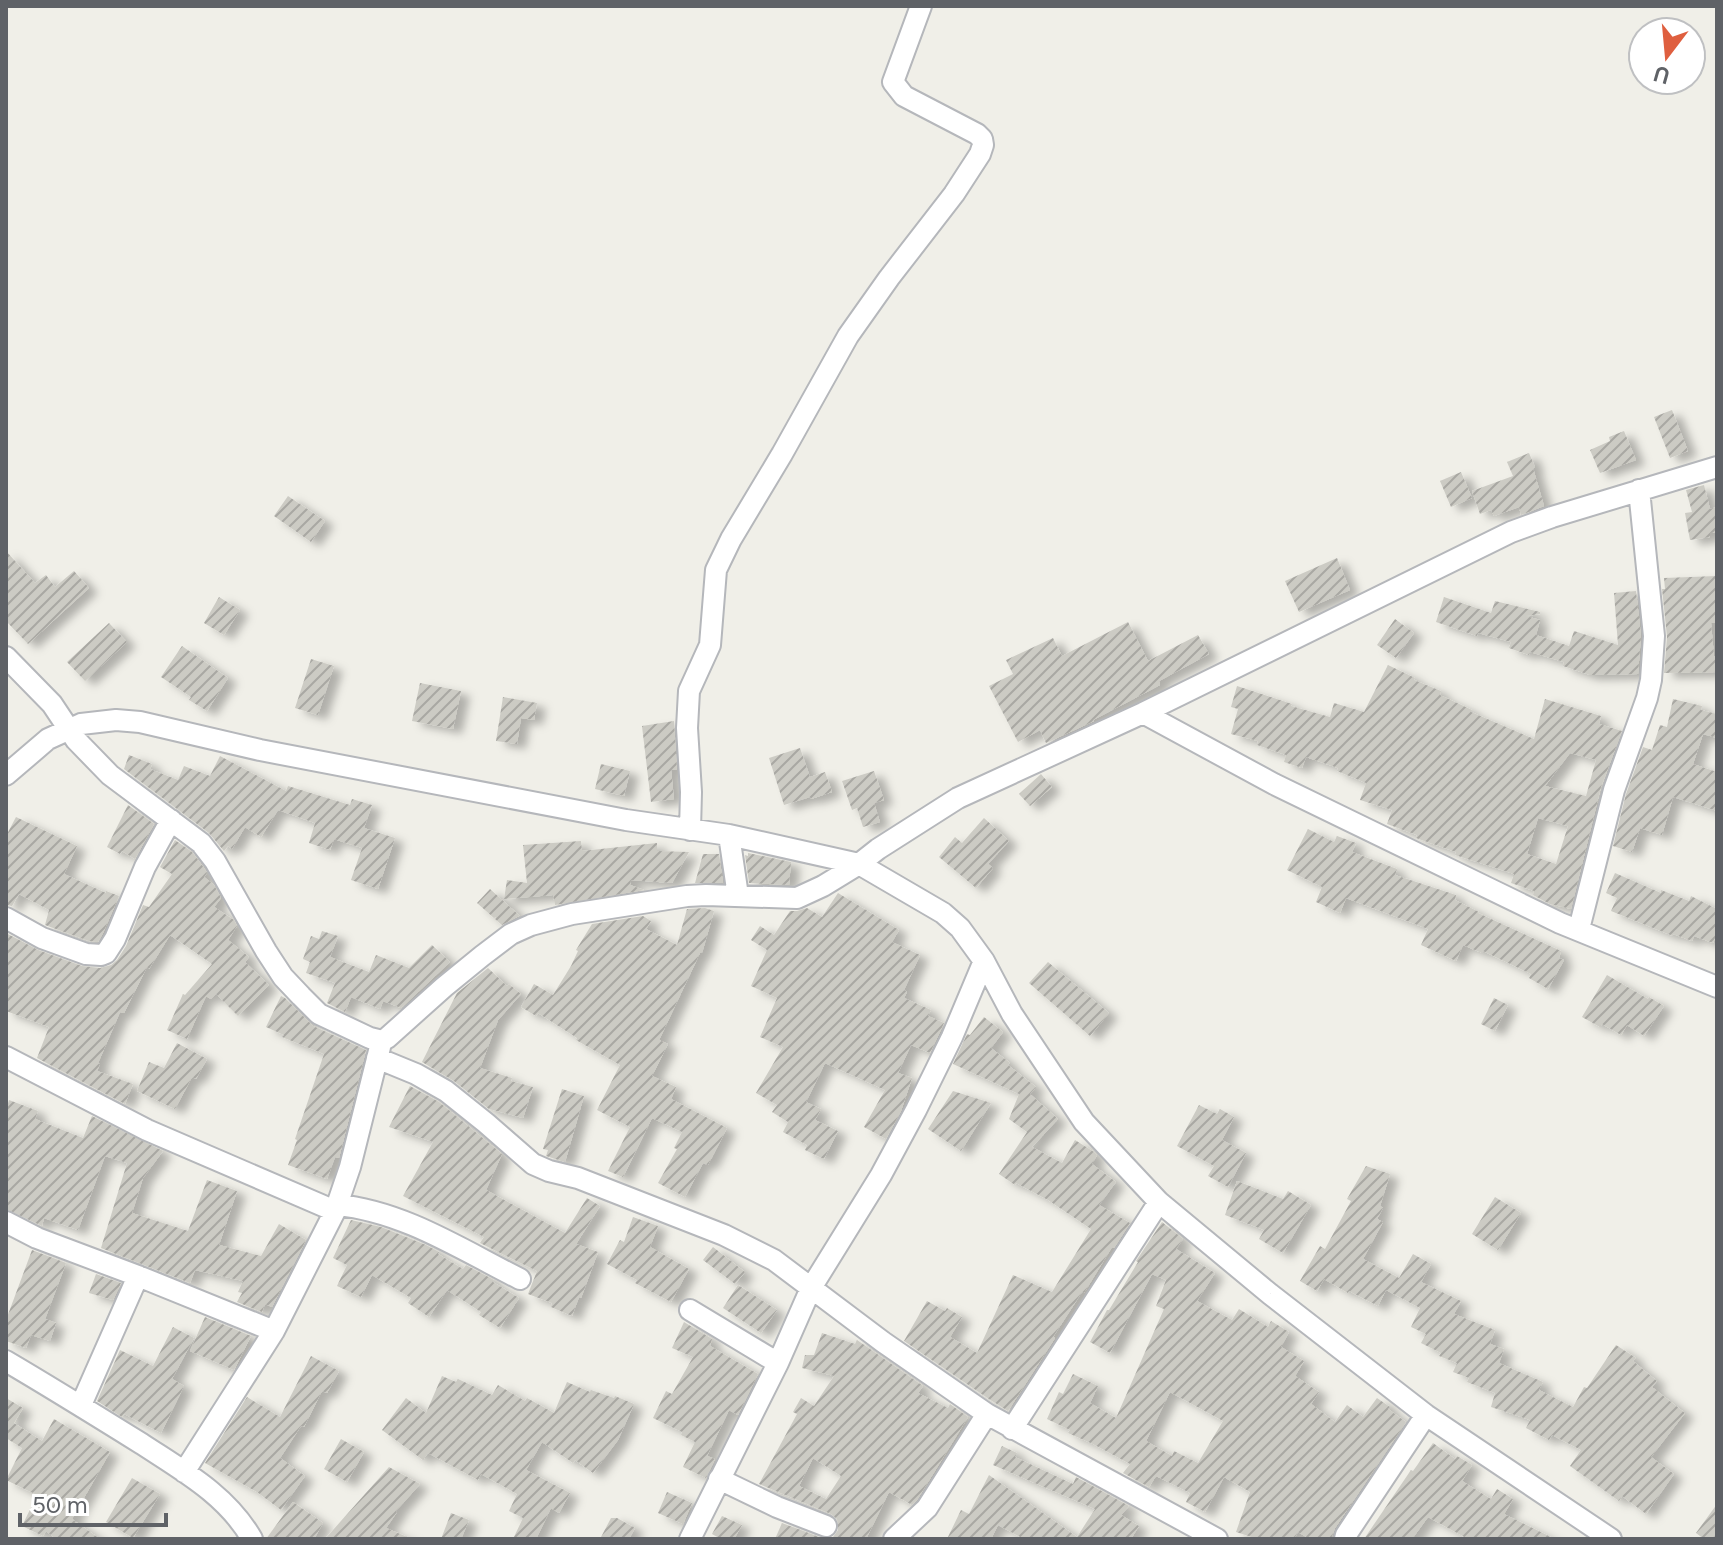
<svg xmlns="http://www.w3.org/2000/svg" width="1723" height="1545" font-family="Figtree,sans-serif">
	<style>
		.building { fill: url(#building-hatch); fill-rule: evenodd; filter: url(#shadow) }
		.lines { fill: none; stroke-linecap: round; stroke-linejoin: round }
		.street-casing { stroke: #b5b7bb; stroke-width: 24 }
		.street { stroke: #fff; stroke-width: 20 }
	</style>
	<defs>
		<pattern id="building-hatch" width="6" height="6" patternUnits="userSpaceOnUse" patternTransform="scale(2)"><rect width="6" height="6" fill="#cccbc4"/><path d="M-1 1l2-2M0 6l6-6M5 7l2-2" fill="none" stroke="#a9a8a3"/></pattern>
		<filter id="shadow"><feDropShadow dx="9" dy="5" stdDeviation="4" flood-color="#0004"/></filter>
	</defs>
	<rect width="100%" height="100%" fill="#f0efe8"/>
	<path class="building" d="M1672 410 1688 451 1670 458 1654 417Z
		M1624 431 1636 460 1600 473 1590 450 1610 441 1609 437Z
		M1529 453 1535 467 1533 468 1544 506 1521 515 1519 507 1494 516 1491 510 1480 514 1472 491 1513 476 1507 462Z
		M1461 472 1472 498 1451 507 1440 481Z
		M1704 485 1710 509 1717 507V532L1710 533V537L1690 540 1685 513 1692 512 1686 490Z
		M288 496 325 521 311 542 274 516Z
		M6 551 35 583 46 575 55 587 74 571 89 588 28 644 6 621Z
		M1337 558 1350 590 1299 612 1285 581Z
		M1716 576 1717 623H1711L1714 656H1717V672L1664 673 1667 637 1662 589H1665L1664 578Z
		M1636 591 1641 636 1638 674 1590 675 1563 666 1564 662 1530 652 1529 655 1509 648 1511 642 1478 633 1477 636 1436 622 1444 597 1491 613 1495 601 1540 612V614L1526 616 1540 620 1536 635 1569 646 1574 631 1618 645 1614 593Z
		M219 597 240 610 224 635 204 623Z
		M1395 619 1414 633 1396 658 1377 645Z
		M1128 622 1148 661 1198 635 1209 654 1159 681 1160 685 1093 720 1094 721 1046 743 1040 730 1018 742 989 686 1013 674 1006 660 1053 638 1062 656Z
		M109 623 127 642 85 681 67 662Z
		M182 646 228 678 207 711 189 700 191 697 161 677Z
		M311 659 334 666 318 715 295 708Z
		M1388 665 1415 678 1414 680 1441 691 1440 695 1472 710 1471 712 1534 739 1545 699 1601 716 1599 724 1622 731 1601 787 1571 909 1550 904 1533 895 1534 891 1511 883 1514 874 1455 855 1456 852 1416 838 1417 835 1387 824 1392 810 1360 800 1366 783 1337 771 1338 768 1306 757 1302 768 1284 762 1286 755 1257 745 1258 741 1231 734 1238 709 1231 707 1237 686 1292 704 1291 706 1330 717 1334 703 1364 712ZM1570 753 1596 760 1586 796 1545 786ZM1538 818 1568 826 1556 864 1527 854Z
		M420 683 461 691 453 729 412 721Z
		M503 697 537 703 534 720 521 718 517 744 496 741Z
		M1673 699 1702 706 1701 710 1717 714V738L1703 734 1693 764 1717 772V811L1673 797 1662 835 1640 828 1632 852 1613 846 1626 794 1643 747 1652 750 1660 725 1667 727Z
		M674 721 677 770H671L674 799 651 802 642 726Z
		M800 748 810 777 825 772 832 792 811 799 810 797 784 805 769 758Z
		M129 755 152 764 150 769 178 780 184 766 210 776 220 756 286 791 288 786 350 805 352 799 372 805 364 828 395 838 378 889 351 880 362 848 334 839 330 850 309 843 315 823 278 810 261 837 245 827 232 849 228 846 224 851 209 833 124 769Z
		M601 764 630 771 624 796 595 789Z
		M874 771 884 800 874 803 880 822 863 827 857 808 852 810 842 781Z
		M1041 774 1052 787 1030 806 1019 794Z
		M128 805 154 824 135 859 122 851 120 854 107 847Z
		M16 817 77 846 64 874 106 893V891L119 896 103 933 98 942 89 941 45 925 49 910 19 894 12 906 6 905V836Z
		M984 818 1009 841 988 864 993 868 976 888 939 857 955 837 962 843Z
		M1308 829 1334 842 1337 836 1356 843 1352 852 1397 869 1395 875 1456 895 1455 900 1479 912 1478 913 1561 951 1559 958 1564 960 1548 989 1529 978 1531 974 1483 951 1482 953 1463 945 1456 961 1421 945 1428 929 1346 898 1340 913 1316 902 1322 887 1287 870Z
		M175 840 192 852 204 868 207 873 204 877 214 885 221 898 214 907 234 920 237 926 228 940 249 957 245 962 269 985 238 1016 216 994 211 999 206 996 187 1039 167 1030 183 994 185 995 212 964 170 935 149 969 147 967 124 1013 120 1012 98 1063 100 1064 97 1071 133 1084 125 1104 37 1058 49 1027 6 1011V933L38 950 82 966 100 968 111 965 117 960 126 946 143 905 149 907 172 874 160 867Z
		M581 841 582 851 657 843V851L689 852 672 883 631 880 630 885 644 890 555 905 553 895 504 899 507 880 527 883 523 845Z
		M748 853 791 862 789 885 749 883 745 855 748 856Z
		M703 854H719L723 883H695Z
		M1615 873 1661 893V890L1689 901 1691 896 1717 909V933L1713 943 1694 936 1692 941 1673 934V936L1611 911 1617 898 1606 893Z
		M490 889 520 916H519L502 925 495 919 496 917 494 918 477 903Z
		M838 893 899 930 892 942 920 955 904 990 907 992 904 998 931 1010 928 1016 944 1023 930 1053 911 1045 898 1073 912 1078 901 1111 886 1139 864 1127 885 1090 825 1063 806 1102 821 1109 815 1120 838 1131 824 1159 805 1150 807 1145 783 1132 788 1122 772 1112 777 1105 756 1093 783 1047 760 1037 777 998 751 986 767 950 751 940 760 926 774 935 790 911H797L807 908 822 917Z
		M705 908 714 911 702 953H700L659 1040 668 1044 652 1076 676 1087 671 1099 727 1128 708 1165 703 1163 685 1197 658 1183 677 1149 674 1148 682 1132 652 1118 623 1177 608 1171 630 1127 597 1110 620 1065 576 1040 577 1038 538 1013 536 1016 521 1007 534 984 553 995 571 966 578 951 576 950 592 924 643 916 651 921 646 929 677 945 687 909Z
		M322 931 338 936 330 957 369 972 376 955 409 968 432 945 450 962 401 1008 383 1001 380 1009 351 997 345 1012 327 1003 335 983 306 973 310 962 303 959 311 936 319 939Z
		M1048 962 1109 1013 1090 1036 1029 983Z
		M488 968 507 986 509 984 521 994 498 1020 480 1068 512 1078 511 1081 533 1087 523 1118 489 1109 454 1081 422 1062 457 993Z
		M1607 975 1648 999 1649 997 1664 1006 1644 1036 1627 1025 1621 1035 1602 1024 1600 1027 1582 1017Z
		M281 996 285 998 313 1026 366 1050 339 1158 335 1157 327 1179 288 1165 297 1140 295 1139 324 1054 282 1037 284 1035 266 1027Z
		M1494 998 1508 1005 1495 1031 1481 1024Z
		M984 1017 1003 1032 991 1048 1010 1063 1008 1065 1036 1087 1030 1094 1058 1119 1032 1147 1062 1163 1075 1140 1094 1152 1097 1155 1092 1164 1116 1182 1099 1205 1130 1223 1114 1248 1112 1247 1084 1293 1082 1292 1053 1337 1055 1338 1008 1411 989 1399 904 1341 927 1301 945 1311 947 1308 962 1317 950 1337 977 1353 1013 1275 1052 1292 1091 1229 1048 1200 1016 1183 1015 1185 999 1174 1027 1132 1009 1119 1019 1094 953 1064 967 1034 970 1035Z
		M177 1043 207 1059 196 1079 192 1077 175 1109 137 1091 149 1062 164 1068Z
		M410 1086 439 1102 502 1154 486 1190 565 1233 587 1198 600 1206 576 1244 598 1252 581 1298 579 1297 572 1316 551 1307 552 1303 528 1294 537 1271 480 1243 484 1237 403 1196 433 1142 389 1127Z
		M562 1089 584 1096 565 1162 546 1156 548 1150 543 1149Z
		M953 1091 991 1103 961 1151 928 1129Z
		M9 1100 38 1111 35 1119 83 1138 92 1116 163 1151 143 1178 132 1213 188 1231 207 1180 237 1191 219 1245 261 1256 279 1224 306 1240 272 1307 265 1304 262 1312 237 1302 242 1293 238 1292 243 1281 195 1270 190 1283 101 1248 127 1163 105 1156 78 1230 44 1218 42 1226 6 1209V1110Z
		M1199 1105 1217 1114 1220 1109 1234 1117 1222 1140 1246 1153 1228 1187 1208 1176 1214 1166 1177 1146Z
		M1366 1166 1390 1174 1380 1206 1383 1208 1377 1219 1383 1222 1363 1259 1399 1278 1413 1254 1431 1264 1421 1282 1461 1301 1454 1314 1495 1330 1490 1344 1504 1349 1499 1363 1543 1382 1539 1390 1573 1407 1584 1387 1587 1388 1616 1345 1636 1358 1633 1361 1657 1381 1652 1387 1685 1413 1651 1457 1674 1474 1646 1514 1622 1496 1619 1501 1570 1466 1581 1450 1552 1435 1549 1440 1526 1428 1530 1420 1491 1407 1495 1393 1467 1382 1469 1378 1453 1372 1457 1363 1439 1356 1441 1353 1421 1343 1426 1334 1411 1327 1420 1308 1386 1290 1378 1306 1349 1291 1348 1293 1324 1279 1317 1291 1300 1281 1320 1246 1325 1249 1351 1201 1347 1199Z
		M1237 1181 1283 1199 1288 1191 1311 1205 1283 1253 1259 1239 1264 1230 1225 1215Z
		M1495 1197 1521 1213 1498 1250 1472 1234Z
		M633 1217 658 1226 650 1247 689 1269 671 1302 635 1283 637 1280 607 1264 620 1240 624 1242Z
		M351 1220 381 1227 426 1245 439 1252 438 1254 463 1269 466 1265 494 1280 493 1282 519 1298 500 1328 479 1315 481 1312 447 1290 429 1317 408 1303 411 1298 372 1275 361 1297 337 1286 347 1265 333 1258Z
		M1162 1222 1183 1239 1176 1249 1215 1273 1197 1301 1232 1320 1239 1309 1268 1327 1271 1321 1289 1332 1281 1347 1304 1361 1295 1376 1319 1392 1311 1404 1335 1422 1347 1405 1363 1417 1377 1398 1390 1407 1388 1409 1406 1422 1335 1528 1331 1539H1310L1298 1532 1294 1539H1258L1236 1532 1250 1492 1224 1477 1205 1512 1186 1502 1190 1493 1156 1476 1149 1487 1123 1473 1130 1464 1093 1444 1068 1433 1070 1430 1047 1419 1059 1392 1063 1394 1073 1374 1098 1386 1090 1403 1116 1418 1164 1309 1156 1306 1166 1280 1152 1274 1110 1353 1090 1342 1107 1310H1109L1138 1262 1136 1261ZM1170 1392 1223 1421 1198 1463 1174 1451 1172 1456 1146 1441Z
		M713 1247 745 1272 735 1284 703 1260Z
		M32 1250 66 1263 45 1319 56 1323 50 1341 31 1335 26 1348 6 1341V1320Z
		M96 1274 121 1283 113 1300 89 1293Z
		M738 1285 777 1310 761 1333 723 1308Z
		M205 1317 251 1336 234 1370 190 1351Z
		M684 1322 712 1339 710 1346 758 1374 738 1415 729 1410 707 1456 715 1459 706 1478 683 1467 695 1442 681 1435 682 1432 653 1418 666 1391 672 1394 693 1357 672 1348Z
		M173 1327 194 1338 172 1379 184 1386 161 1433 124 1414 122 1417 97 1401 120 1350 153 1366Z
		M822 1333 855 1344 857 1340 923 1386 918 1393 948 1408 950 1404 968 1417 917 1500 912 1505 889 1492 866 1539H775L782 1523 822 1538 833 1537 838 1530 837 1519 831 1514 759 1484 797 1414 793 1412 801 1398 814 1406 834 1376 802 1368 805 1355H814ZM813 1458 841 1476 826 1499 799 1486Z
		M311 1356 339 1371 327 1393 322 1391 304 1427 301 1426 280 1458 305 1476 281 1510 257 1492 205 1463 247 1397 280 1417Z
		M442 1376 456 1382 458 1379 492 1395 498 1385 525 1401 527 1398 554 1413 567 1382 590 1392 591 1390 614 1398 615 1396 634 1404 618 1440 593 1473 575 1460 573 1463 542 1442 526 1470 570 1493 559 1513 551 1508 536 1539H513L523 1518 509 1511 517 1494 481 1474 478 1480 428 1453 423 1460 382 1430 406 1398 426 1413Z
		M6 1398 23 1408 14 1423 42 1441 54 1419 110 1452 72 1519 100 1539H56L46 1531 43 1536 22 1526 37 1495 6 1480 22 1448 6 1438Z
		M341 1439 364 1452 347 1482 324 1469Z
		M1433 1443 1455 1459 1457 1456 1472 1465 1462 1481 1491 1499 1497 1489 1513 1499 1504 1514 1555 1539H1468L1428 1517 1412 1539H1364L1411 1470 1413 1471Z
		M1002 1446 1017 1453 1015 1457 1073 1484 1076 1477 1129 1506 1121 1515 1139 1526 1131 1539H1024L998 1525 991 1539H947L961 1510 969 1514 989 1475 1077 1537 1095 1509 993 1465Z
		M389 1467 420 1484 396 1511 397 1512 386 1528 412 1539H325Z
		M132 1478 160 1494 133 1538 106 1522Z
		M667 1492 692 1503 683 1524 658 1513Z
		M293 1502 323 1523 314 1539H266Z
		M1717 1504V1533L1713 1539H1704L1696 1533Z
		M451 1513 469 1520 461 1539H441Z
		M722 1516 742 1525 734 1539H721L712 1534Z
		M611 1518H617L635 1528 629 1539H600Z"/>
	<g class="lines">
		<defs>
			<path id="street" d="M6 657 52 704 76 740 110 775 201 843 215 861 266 951 283 977 301 996 319 1014 370 1038 382 1041 387 1038 444 987 482 956 511 934 531 925 572 914 687 896 706 895 797 898 823 886 859 864 878 849 958 798 1143 713 1511 532 1552 517 1717 467
				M1143 713 1274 784 1560 923 1717 987
				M6 775 48 739 81 724 116 720 140 722 260 750 626 820 729 835 859 864 943 913 960 928 984 961 1012 1014 1084 1122 1159 1202 1270 1294 1426 1415 1611 1539
				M690 830 691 792 687 728 689 691 710 645 716 570 731 539 782 454 848 336 889 278 954 194 980 154 983 145 982 139 977 134 904 96 893 82 921 6
				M729 835 738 896
				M6 918 42 938 86 954 101 955 106 953 115 939 145 867 171 820
				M1579 929 1614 790 1647 698 1651 680 1654 636 1639 490
				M6 1057 147 1130 335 1211
				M377 1058 416 1074 446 1091 486 1123 533 1164 549 1171 578 1178 724 1235 774 1260 883 1342 987 1414 1217 1539
				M337 1205C403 1211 462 1250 520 1279
				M6 1222 37 1238 138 1276 274 1331
				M690 1310 778 1363
				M6 1361C52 1388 97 1416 142 1444 183 1471 227 1495 252 1539
				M81 1405 138 1276
				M1012 1429 1159 1202
				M184 1472 274 1331 335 1211 350 1167 380 1047
				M719 1479 777 1507 826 1526
				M690 1539 778 1363 811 1288 881 1175 916 1110 952 1037 984 961
				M894 1539 927 1508 987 1414
				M1345 1539 1346 1535 1426 1415"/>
		</defs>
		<use href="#street" class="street-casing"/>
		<use href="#street" class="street"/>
	</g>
	<rect width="1723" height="1545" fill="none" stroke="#5f6267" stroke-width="16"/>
	<g transform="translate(1667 56) rotate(196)"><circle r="38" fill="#ffffff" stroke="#bfc0c2" stroke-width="2"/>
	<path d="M0-6L14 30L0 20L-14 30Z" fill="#df5f3f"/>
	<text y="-12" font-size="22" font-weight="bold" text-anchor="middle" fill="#5f6267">U</text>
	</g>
	<path d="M20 1513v12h146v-12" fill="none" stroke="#5f6267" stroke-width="4"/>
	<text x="32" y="1513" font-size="24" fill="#5f6267" stroke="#ffffff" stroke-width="6" paint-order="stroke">50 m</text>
</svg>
